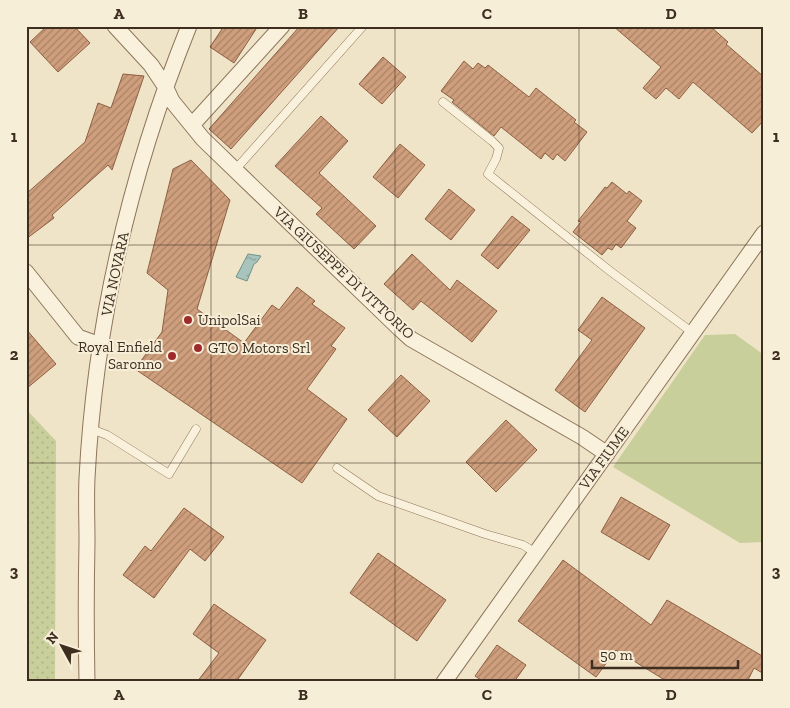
<svg xmlns="http://www.w3.org/2000/svg" width="790" height="708" font-family="'Zilla Slab',serif">
	<style>
		.grass { fill: url(#grass-dots) }
		.park { fill: #c9cf9b }
		.water { fill: url(#water-ripples); stroke: #6f938a }
		.building { fill: url(#building-hatch); stroke: #8d5f41 }
		.lines { fill: none; stroke-linecap: round; stroke-linejoin: round }
		.lane-casing { stroke: #8d765c; stroke-width: 9 }
		.street-casing { stroke: #8d765c; stroke-width: 17 }
		.lane { stroke: #faf1dc; stroke-width: 8 }
		.street { stroke: #faf1dc; stroke-width: 15 }
		.grid { fill: none; stroke: #3d2e20; stroke-width: 1; stroke-opacity: 0.55 }
		.poi-dot { fill: #9e2a2b; stroke: #f7eed8; stroke-width: 2 }
		.labels { text-anchor: middle; stroke-width: 4; stroke-linejoin: round; paint-order: stroke }
		.street-label { font-size: 15px; fill: #3d2e20; stroke: #f7eed8 }
		.poi-label { font-size: 15px; fill: #3d2e20; stroke: #f7eed8; text-anchor: start }
		.neatline { fill: none; stroke: #3d2e20; stroke-width: 2 }
		.grid-label { font-size: 16px; text-anchor: middle; font-weight: bold; fill: #3d2e20 }
	</style>
	<defs>
		<pattern id="grass-dots" width="8" height="8" patternUnits="userSpaceOnUse" patternTransform="scale(1.25)"><rect width="8" height="8" fill="#c9cf9b"/><path d="M2 2h.1M6 6h.1" fill="none" stroke="#aeb285" stroke-width="1.8" stroke-linecap="round"/></pattern>
		<pattern id="water-ripples" width="26" height="14" patternUnits="userSpaceOnUse" patternTransform="scale(1.25)"><rect width="26" height="14" fill="#a9c4bc"/><path d="M2 4q2-2 4 0t4 0M15 11q2-2 4 0t4 0" fill="none" stroke="#8ba098"/></pattern>
		<pattern id="building-hatch" width="6" height="6" patternUnits="userSpaceOnUse" patternTransform="scale(1.25)"><rect width="6" height="6" fill="#cf9f7d"/><path d="M-1 1l2-2M0 6l6-6M5 7l2-2" fill="none" stroke="#a98266"/></pattern>
	</defs>
	<rect width="100%" height="100%" fill="#f0e4c8"/>
	<path class="grass" d="M26 409 56 441 55 682H26Z"/>
	<path class="park" d="M735 334 764 355V542L740 543 613 467 705 335Z"/>
	<path class="water" d="M248 254 261 256 257 262 254 264 247 281 236 277Z"/>
	<path class="building" d="M47 26H74L90 43 58 72 30 42Z
		M224 26H258L234 63 210 47Z
		M300 26H340L231 149 209 129Z
		M613 26H710L728 42 726 44 764 77V120L752 133 693 82 679 99 666 88 656 99 643 88 661 67Z
		M383 57 406 77 382 104 359 84Z
		M464 61 473 69 478 63 485 68 488 65 529 97 536 88 576 120 574 122 587 132 565 161 557 154 553 160 545 153 541 159 501 127 494 136 452 102 454 100 441 91Z
		M123 74 144 76 112 170 108 165 52 215 54 218 26 239V194L85 142 98 103 111 108Z
		M321 116 348 141 319 173 376 226 354 249 316 214 322 208 275 166Z
		M400 144 425 165 398 198 373 177Z
		M191 160 230 200 197 309 244 343 272 305 279 310 297 287 315 301 312 304 345 328 331 346 336 349 307 389 347 419 302 483 135 369 162 332 168 290 147 273 173 169Z
		M612 182 627 194 629 191 642 201 627 221 636 228 621 248 616 244 612 250 608 248 602 255 573 232 581 222 578 221 605 187 607 188Z
		M449 189 475 210 451 240 425 219Z
		M512 216 530 230 498 269 481 255Z
		M412 254 450 290 457 280 497 311 472 342 421 301 413 310 384 284Z
		M602 297 645 328 585 412 555 390 592 340 578 330Z
		M26 329 56 364 26 389Z
		M401 375 430 401 397 437 368 410Z
		M506 420 537 450 496 492 466 462Z
		M621 497 670 525 649 560 601 532Z
		M184 508 224 537 205 561 190 549 154 598 123 575 145 546 151 551Z
		M378 553 446 600 417 641 350 593Z
		M563 560 651 625 667 600 764 657V674L754 668 747 682H668L616 650 596 677 518 621Z
		M214 604 266 640 236 682H197L219 653 193 634Z
		M497 645 526 665 514 682H484L475 676Z"/>
	<g class="lines">
		<defs>
			<path id="lane" d="M443 102 492 141 499 148 496 159 488 174 610 271 693 333
				M235 170 363 26
				M91 429 107 435 169 474 196 429
				M337 468 378 496 485 534 523 545 536 553"/>
			<path id="street" d="M115 26 151 65 165 86 172 101 203 139 400 329 411 339 582 437 607 454
				M192 125 282 26
				M26 272 78 337 100 345
				M87 682C86 635 86 588 87 542 87 521 86 499 87 478 95 323 131 170 189 26
				M444 682 764 233"/>
		</defs>
		<use href="#lane" class="lane-casing"/>
		<use href="#street" class="street-casing"/>
		<use href="#lane" class="lane"/>
		<use href="#street" class="street"/>
	</g>
	<path class="grid" d="M211 26V682M395 26V682M579 26V682M26 245H764M26 463H764"/>
	<g class="poi-dot">
		<circle cx="188" cy="320" r="5"/>
		<circle cx="198" cy="348" r="5"/>
		<circle cx="172" cy="356" r="5"/>
	</g>
	<g class="labels">
		<g class="street-label">
			<text transform="translate(344 273) rotate(43)" y="5">VIA GIUSEPPE DI VITTORIO</text>
			<text transform="translate(115 274) rotate(-78)" y="5">VIA NOVARA</text>
			<text transform="translate(604 458) rotate(-54)" y="5">VIA FIUME</text>
		</g>
		<g class="poi-label">
			<text x="198" y="325">UnipolSai</text>
			<text x="162" y="352" text-anchor="end">Royal Enfield<tspan x="162" dy="17">Saronno</tspan></text>
			<text x="208" y="353">GTO Motors Srl</text>
		</g>
	</g>
	<rect width="790" height="708" fill="none" stroke="#f7eed8" stroke-width="55"/>
	<g transform="translate(62 646) rotate(310)" stroke="#f7eed8" stroke-width="4" paint-order="stroke">
	<path d="M0-4L9 19L0 12L-9 19Z" fill="#3d2e20"/>
	<text y="-8" font-size="14" font-weight="bold" text-anchor="middle" fill="#3d2e20">N</text>
	</g>
	<path d="M592 660v8h146v-8" fill="none" stroke="#3d2e20" stroke-width="2.5"/>
	<text x="600" y="660" font-size="15" fill="#3d2e20" stroke="#f7eed8" stroke-width="4" paint-order="stroke">50 m</text>
	<rect x="28" y="28" width="734" height="652" class="neatline"/>
	<g class="grid-label">
		<text x="119" y="19">A</text>
		<text x="303" y="19">B</text>
		<text x="487" y="19">C</text>
		<text x="671" y="19">D</text>
		<text x="14" y="142">1</text>
		<text x="776" y="142">1</text>
		<text x="14" y="360">2</text>
		<text x="776" y="360">2</text>
		<text x="14" y="577">3</text>
		<text x="776" y="577">3</text>
		<text x="119" y="700">A</text>
		<text x="303" y="700">B</text>
		<text x="487" y="700">C</text>
		<text x="671" y="700">D</text>
	</g>
</svg>
